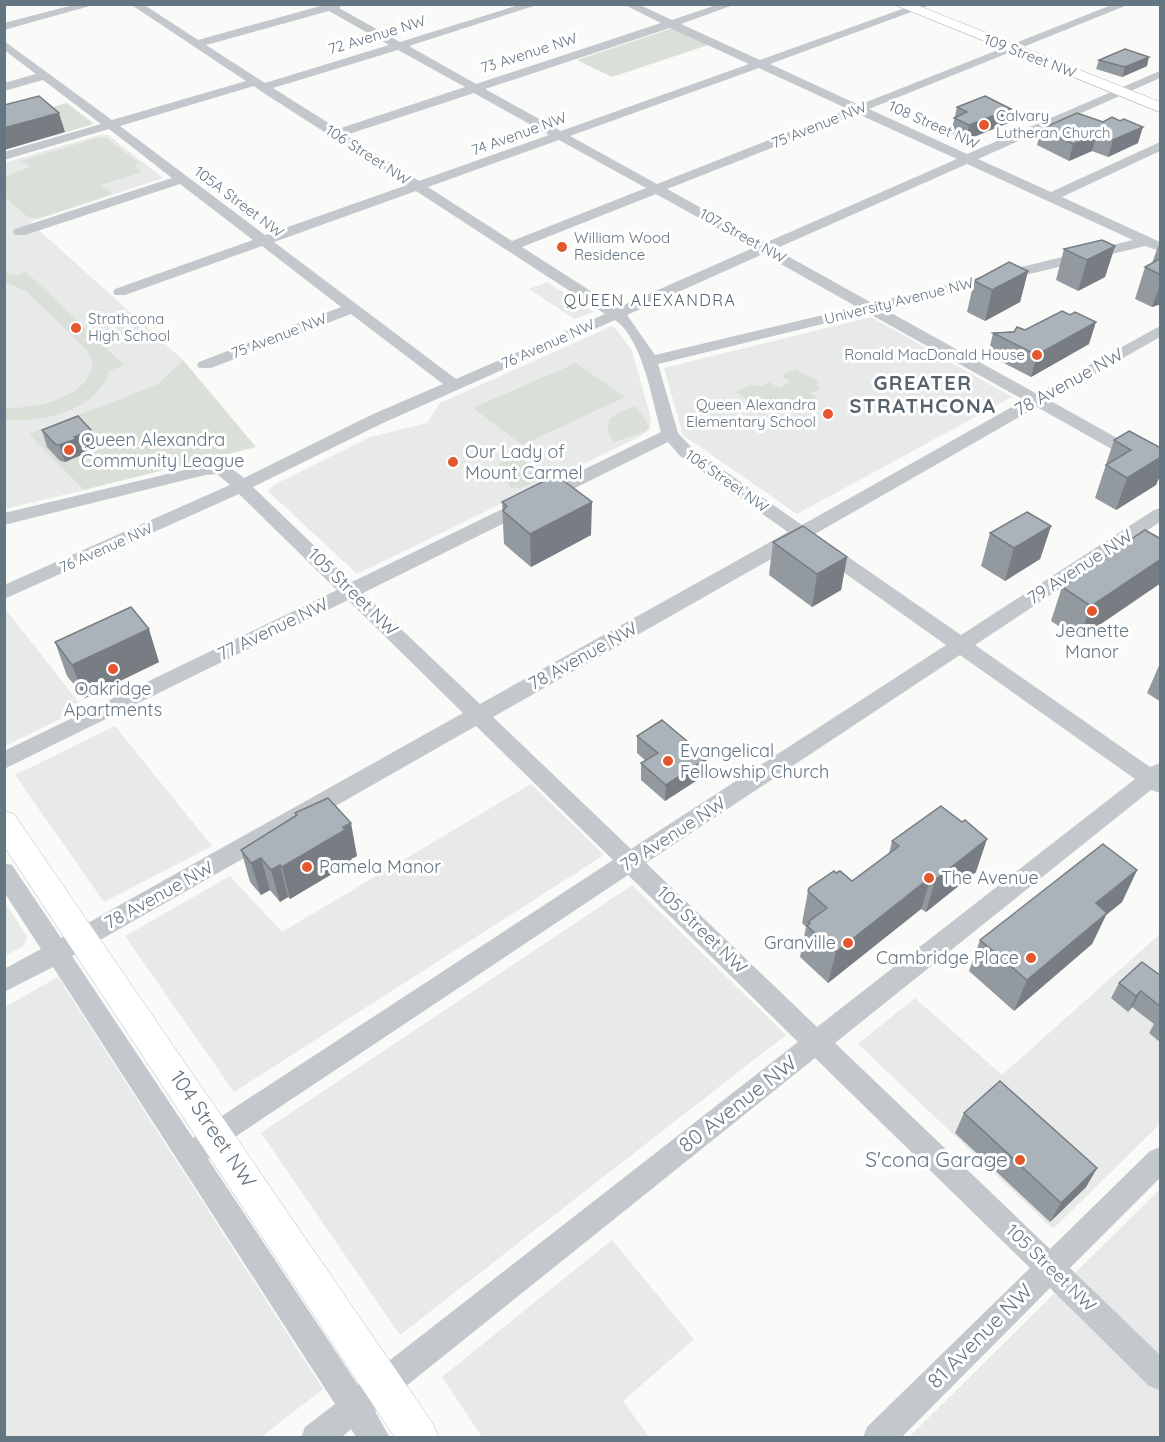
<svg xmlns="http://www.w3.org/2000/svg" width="1165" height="1442" font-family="Quicksand,sans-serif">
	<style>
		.built { fill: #e8e9e9 }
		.green { fill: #dadfd7 }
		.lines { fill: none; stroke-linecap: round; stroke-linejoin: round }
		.major-casing { stroke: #b5babe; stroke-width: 1 }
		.minor { fill: #c3c8cc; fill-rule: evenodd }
		.major { fill: #fff; fill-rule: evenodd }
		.wall { fill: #929a9f }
		.shaded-wall { fill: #777d82 }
		.building { fill: #aab3b9; stroke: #777d82; stroke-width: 1.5 }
		.poi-dot { fill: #e4572e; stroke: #fff; stroke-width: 2 }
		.labels { text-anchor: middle; stroke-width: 6; stroke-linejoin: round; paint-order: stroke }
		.far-street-label { font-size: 15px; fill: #657683; stroke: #fff }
		.far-poi-label { font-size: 15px; fill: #657683; stroke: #fff; text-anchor: start }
		.far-neighbourhood-label { font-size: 16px; letter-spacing: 1.5px; fill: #57646e; stroke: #fff }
		.street-label { font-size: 18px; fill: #657683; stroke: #fff }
		.poi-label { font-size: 18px; fill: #657683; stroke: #fff; text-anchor: start }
		.far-district-label { font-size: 20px; font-weight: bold; letter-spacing: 1.5px; fill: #57646e; stroke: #fff }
		.near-street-label { font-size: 21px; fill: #657683; stroke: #fff }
		.near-poi-label { font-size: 21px; fill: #657683; stroke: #fff; text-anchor: end }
	</style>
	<rect width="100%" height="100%" fill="#fafaf8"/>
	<path class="built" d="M99 135H108L163 178 30 222 183 360 158 385 30 434 84 490 5 509 4 163Z
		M547 282 594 312 574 319 529 289Z
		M871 317 1012 397 797 514 683 435 664 368Z
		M612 326 616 329 632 351 651 419 650 429 639 437 357 574 268 491 275 484 370 437 427 423 440 403Z
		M4 607 83 708 5 746H4Z
		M115 726 212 846 104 902 15 775Z
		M531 784 604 855 234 1092 125 936 230 876 282 932Z
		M632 885 786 1035 400 1335 261 1133Z
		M4 901 27 937 23 946 5 956Z
		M1160 934V1124L1053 1229 858 1044 915 998 1002 1075Z
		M58 977 323 1389 261 1437H5V1007Z
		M1160 1189V1437H909Z
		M612 1240 694 1339 623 1401 649 1437H482L442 1377Z"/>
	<path class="green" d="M673 28 708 45 612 77 577 60Z
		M67 103 94 124 5 150V121Z
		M97 138H106L139 163 134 165 142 172 101 185 113 194 39 218H29L5 197V176L31 167 21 161Z
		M26 272 124 365 109 371C97 412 41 422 5 420V408C34 409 87 399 93 364L88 351 26 291 5 282V273L18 275Z
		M183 360 256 447 84 490 29 434 157 385Z
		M576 363 625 397 522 445 473 408Z
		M795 369 820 382 816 384 821 388 811 393 818 398 806 404 801 402 786 409 779 404 772 408 764 403 757 407 736 392 750 385 761 386 769 382 779 388 791 382 782 376Z
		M636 406 649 426 646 431 614 442 608 432 609 420 622 411Z
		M518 458H523L539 480 521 488H511L497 467 501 462Z"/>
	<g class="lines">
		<defs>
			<path id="major" d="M893 4H914L1160 102V112Z
				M4 811 14 814 433 1424 439 1438H395L4 846Z"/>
		</defs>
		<use href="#major" class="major-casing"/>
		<path class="minor" d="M77 4H97L4 30V23Z
			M130 4H143L198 40 320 6 319 4H343L339 8 400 42 522 4H540L409 46 476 84 661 23 623 4H638L672 20 719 4H736L681 24 760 60 916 4H933L770 64 859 105 1114 4H1130L869 109 967 154 1160 71V78L978 159 1051 192 1160 142V151L1062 197 1160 242V251L1145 246 884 309 1037 394 1160 326V337L1049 400 1160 462V474L1154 473 1037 407 815 534 961 635 1154 510 1160 508V522L975 645 1150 767 1160 763V793L1151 790 835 1043 1050 1249 1150 1151 1160 1147V1178L1070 1268 1160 1355V1390L1149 1386 1050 1288 901 1438H863L867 1427 1030 1268 815 1058 375 1411 390 1438H357L351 1429 341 1438H301L305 1427 335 1404 53 967 4 992V969L41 949 4 892V863L12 865 61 938 463 713 348 600 4 769V751L337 590 239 494 4 599V585L230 485 217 474 205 475 4 525V513L205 465C222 463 231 467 244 478L371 415 443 384 351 314 211 368H199L197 365 199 362 341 307 262 246 125 295H115L113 292 115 289 253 240 180 184 25 235H15L13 232 15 229 172 178 109 129 4 160V152L101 124 43 80 4 91V83L36 74 4 50V41L112 120 246 81ZM329 11 389 45 265 83 206 45ZM670 28 749 64 561 131 485 89ZM398 50 465 87 338 129 273 88ZM759 68 848 109 657 184 570 136ZM254 86 259 90 407 185 265 235 120 126ZM474 93 549 135 419 181 346 135ZM858 114 957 159 765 243 667 189ZM559 140 646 188 512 241 428 187ZM967 164 1133 240 872 303 775 249ZM416 191 605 314 456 379 274 242ZM656 194 753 248 617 308 522 247ZM763 254 857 307 655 355 627 315ZM868 313 1024 400 802 525 692 448 678 433 658 364ZM615 320C643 339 652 401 661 432L352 582 253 487 383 423ZM668 442 680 456 788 532 480 704 363 593ZM801 542 946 645 631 849 493 717ZM960 655 1135 779 817 1027 646 863ZM476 726 613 860 208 1125 193 1138 72 956ZM628 875 798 1042 358 1385 208 1159 226 1143Z"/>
		<use href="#major" class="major"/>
	</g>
	<path class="wall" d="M1099 60 1147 66 1122 77 1096 69Z
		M957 107 1011 109 1008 123 966 140 951 133Z
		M1077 113 1138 143 1108 157 1092 151 1069 161 1037 145 1041 129Z
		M1161 243V304L1152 307 1135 299 1145 267 1152 263 1159 244Z
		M1115 246 1105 277 1078 291 1056 280 1064 249Z
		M1028 271 1020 302 985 321 967 312 974 281Z
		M1025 330 1089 344 1031 377 988 355 993 333Z
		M42 430 97 447 81 453V455L65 462 60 461 47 447Z
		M1114 440 1161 448V473L1156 485 1116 510 1095 498Z
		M502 502 591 535 531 567 504 544Z
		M1051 526 1040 559 1005 581 981 566 990 533Z
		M1161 539 1079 639 1051 621 1062 587 1102 561 1103 558Z
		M773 542 847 557 841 590 812 607 769 575Z
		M55 642 159 662 85 698 67 676Z
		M1161 661V702L1147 693Z
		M637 736 705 775 665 801 641 780V763L646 761 637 753Z
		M295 813 357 856 351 859 352 862 290 899 288 897 280 902 270 890 261 895 250 882 241 850 296 816Z
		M892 841 976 872 926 912 921 909 828 983 800 957 806 927 802 923 808 891 836 873 852 881 889 854Z
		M1137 870 1122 902 1106 915 1092 944 1014 1011 969 971 980 940Z
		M1161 976V1043L1149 1033 1154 1024 1132 1007 1128 1012 1111 998 1119 983Z
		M964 1113 1097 1168 1086 1187 1050 1222 955 1133Z"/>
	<path class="shaded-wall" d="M1149 57 1147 66 1122 77 1125 67Z
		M1011 109 1008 123 966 140 969 125Z
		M59 113 65 132 4 150V128Z
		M1143 127 1138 143 1108 157 1113 140Z
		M1097 134 1092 151 1069 161 1073 144Z
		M1115 246 1105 277 1078 291 1087 260Z
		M1028 271 1020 302 985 321 992 290Z
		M1161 282V304L1152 307Z
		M1096 322 1089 344 1031 377 1037 355Z
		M91 430 97 447 81 453V455L65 462 59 445 74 437Z
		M1161 457V473L1156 485 1116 510 1127 478Z
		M592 502 591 535 531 567 530 534Z
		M1051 526 1040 559 1005 581 1014 548Z
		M847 557 841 590 812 607 817 574Z
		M1161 559V583L1079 639 1091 606Z
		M149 629 159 662 85 698 72 665Z
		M707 758 705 775 665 801 666 785Z
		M351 823 357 856 351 859 352 862 290 899 282 867Z
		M987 839 976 872 926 912 935 880Z
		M261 858 270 890 261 895 251 863Z
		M280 865 288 897 280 902 271 870Z
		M1137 870 1122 902 1106 915 1092 944 1014 1011 1027 980 1096 903Z
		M931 877 921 909 828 983 836 952Z
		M1141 991 1132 1007 1128 1012 1136 996Z
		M1097 1168 1086 1187 1050 1222 1061 1203Z"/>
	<path class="building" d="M1125 49 1149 57 1125 67 1099 60Z
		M39 96 59 113 4 128V105Z
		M985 96 1011 109 969 125 954 118 967 112 957 107Z
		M1077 113 1103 122 1112 117 1120 121 1124 119 1143 127 1113 140 1097 134 1073 144 1041 129Z
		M1102 240 1115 246 1087 260 1064 249Z
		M1161 258V275L1145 267Z
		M1009 262 1028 271 992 290 974 281Z
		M1062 311 1070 315 1075 312 1096 322 1037 355 993 333 1014 332 1017 327 1025 330Z
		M78 416 91 430 74 437 76 439 59 445 55 444 42 430Z
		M1129 431 1161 448V457L1127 478 1106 465 1131 450 1114 440Z
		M556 475 592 502 530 534 503 511 507 506 502 502Z
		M1027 512 1051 526 1014 548 990 533Z
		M803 526 847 557 817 574 773 542Z
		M1145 530 1161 539V559L1091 606 1062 587 1105 559 1103 558Z
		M131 607 149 629 72 665 55 642Z
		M662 720 707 758 666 785 641 763 658 753 637 736Z
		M328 798 351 823 343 827 345 830 282 867 280 865 271 870 261 858 251 863 241 850 297 815 295 813Z
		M941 806 962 822 965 820 987 839 935 880 931 877 836 952 807 926 810 923 808 922 827 908 808 891 809 888 834 871 836 873 840 871 852 881 899 846 892 841Z
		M1103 844 1137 870 1096 903 1107 913 1027 980 980 940Z
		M1142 962 1161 976V1007L1141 991 1136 996 1119 983Z
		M1000 1081 1097 1168 1061 1203 964 1113Z"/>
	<g class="poi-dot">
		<circle cx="984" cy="125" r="6"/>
		<circle cx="562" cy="247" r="6"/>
		<circle cx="76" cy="328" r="6"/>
		<circle cx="1037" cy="355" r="6"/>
		<circle cx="828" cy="414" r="6"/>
		<circle cx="69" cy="450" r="6"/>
		<circle cx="453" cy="462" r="6"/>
		<circle cx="1092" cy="611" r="6"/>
		<circle cx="113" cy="669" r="6"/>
		<circle cx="668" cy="761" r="6"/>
		<circle cx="307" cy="867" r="6"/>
		<circle cx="929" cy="878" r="6"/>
		<circle cx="848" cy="943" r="6"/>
		<circle cx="1031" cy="958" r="6"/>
		<circle cx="1020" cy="1160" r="6"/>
	</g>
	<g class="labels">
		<g class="far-street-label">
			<text transform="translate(377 35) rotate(-17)" y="5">72 Avenue NW</text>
			<text transform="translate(529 53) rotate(-18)" y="5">73 Avenue NW</text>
			<text transform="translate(1030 56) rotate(21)" y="5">109 Street NW</text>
			<text transform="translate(819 125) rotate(-22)" y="5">75 Avenue NW</text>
			<text transform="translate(934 125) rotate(24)" y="5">108 Street NW</text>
			<text transform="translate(519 134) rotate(-20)" y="5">74 Avenue NW</text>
			<text transform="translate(368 155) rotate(33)" y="5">106 Street NW</text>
			<text transform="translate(239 202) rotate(37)" y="5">105A Street NW</text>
			<text transform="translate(743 236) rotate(29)" y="5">107 Street NW</text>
			<text transform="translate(899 301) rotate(-14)" y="5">University Avenue NW</text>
			<text transform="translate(279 336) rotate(-21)" y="5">75 Avenue NW</text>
			<text transform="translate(548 344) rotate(-24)" y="5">76 Avenue NW</text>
			<text transform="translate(727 481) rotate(35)" y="5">106 Street NW</text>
			<text transform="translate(106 548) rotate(-24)" y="5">76 Avenue NW</text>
		</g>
		<g class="far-poi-label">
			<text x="996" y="121">Calvary<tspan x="996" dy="17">Lutheran Church</tspan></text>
			<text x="574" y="243">William Wood<tspan x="574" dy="17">Residence</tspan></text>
			<text x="88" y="324">Strathcona<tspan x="88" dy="17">High School</tspan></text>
			<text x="1025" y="360" text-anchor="end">Ronald MacDonald House</text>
			<text x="816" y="410" text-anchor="end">Queen Alexandra<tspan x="816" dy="17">Elementary School</tspan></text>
		</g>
		<g class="far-neighbourhood-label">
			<text x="650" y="306">QUEEN ALEXANDRA</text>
		</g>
		<g class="street-label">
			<text transform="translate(1069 382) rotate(-29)" y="6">78 Avenue NW</text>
			<text transform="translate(1080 567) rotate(-33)" y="6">79 Avenue NW</text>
			<text transform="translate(353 592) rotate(44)" y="6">105 Street NW</text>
			<text transform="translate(273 629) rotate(-26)" y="6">77 Avenue NW</text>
			<text transform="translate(583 656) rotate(-29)" y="6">78 Avenue NW</text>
			<text transform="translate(673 834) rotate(-33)" y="6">79 Avenue NW</text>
			<text transform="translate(159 895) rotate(-29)" y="6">78 Avenue NW</text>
			<text transform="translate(702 930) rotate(44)" y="6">105 Street NW</text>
			<text transform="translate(1051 1268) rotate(44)" y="6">105 Street NW</text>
		</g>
		<g class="poi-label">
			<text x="81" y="446">Queen Alexandra<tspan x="81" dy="21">Community League</tspan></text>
			<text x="465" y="458">Our Lady of<tspan x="465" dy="21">Mount Carmel</tspan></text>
			<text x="1092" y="637" text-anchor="middle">Jeanette<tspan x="1092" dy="21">Manor</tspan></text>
			<text x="113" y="695" text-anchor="middle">Oakridge<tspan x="113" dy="21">Apartments</tspan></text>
			<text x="680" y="757">Evangelical<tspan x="680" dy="21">Fellowship Church</tspan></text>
			<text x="319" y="873">Pamela Manor</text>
			<text x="941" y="884">The Avenue</text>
			<text x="836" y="949" text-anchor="end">Granville</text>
			<text x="1019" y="964" text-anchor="end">Cambridge Place</text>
		</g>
		<g class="far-district-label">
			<text x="923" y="390">GREATER<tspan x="923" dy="23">STRATHCONA</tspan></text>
		</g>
		<g class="near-street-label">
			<text transform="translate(738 1104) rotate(-38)" y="7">80 Avenue NW</text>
			<text transform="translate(213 1129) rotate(56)" y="7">104 Street NW</text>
			<text transform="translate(980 1336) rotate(-45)" y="7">81 Avenue NW</text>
		</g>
		<g class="near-poi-label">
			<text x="1008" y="1167">S'cona Garage</text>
		</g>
	</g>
	<rect width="1165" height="1442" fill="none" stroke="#657683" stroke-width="12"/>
</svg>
